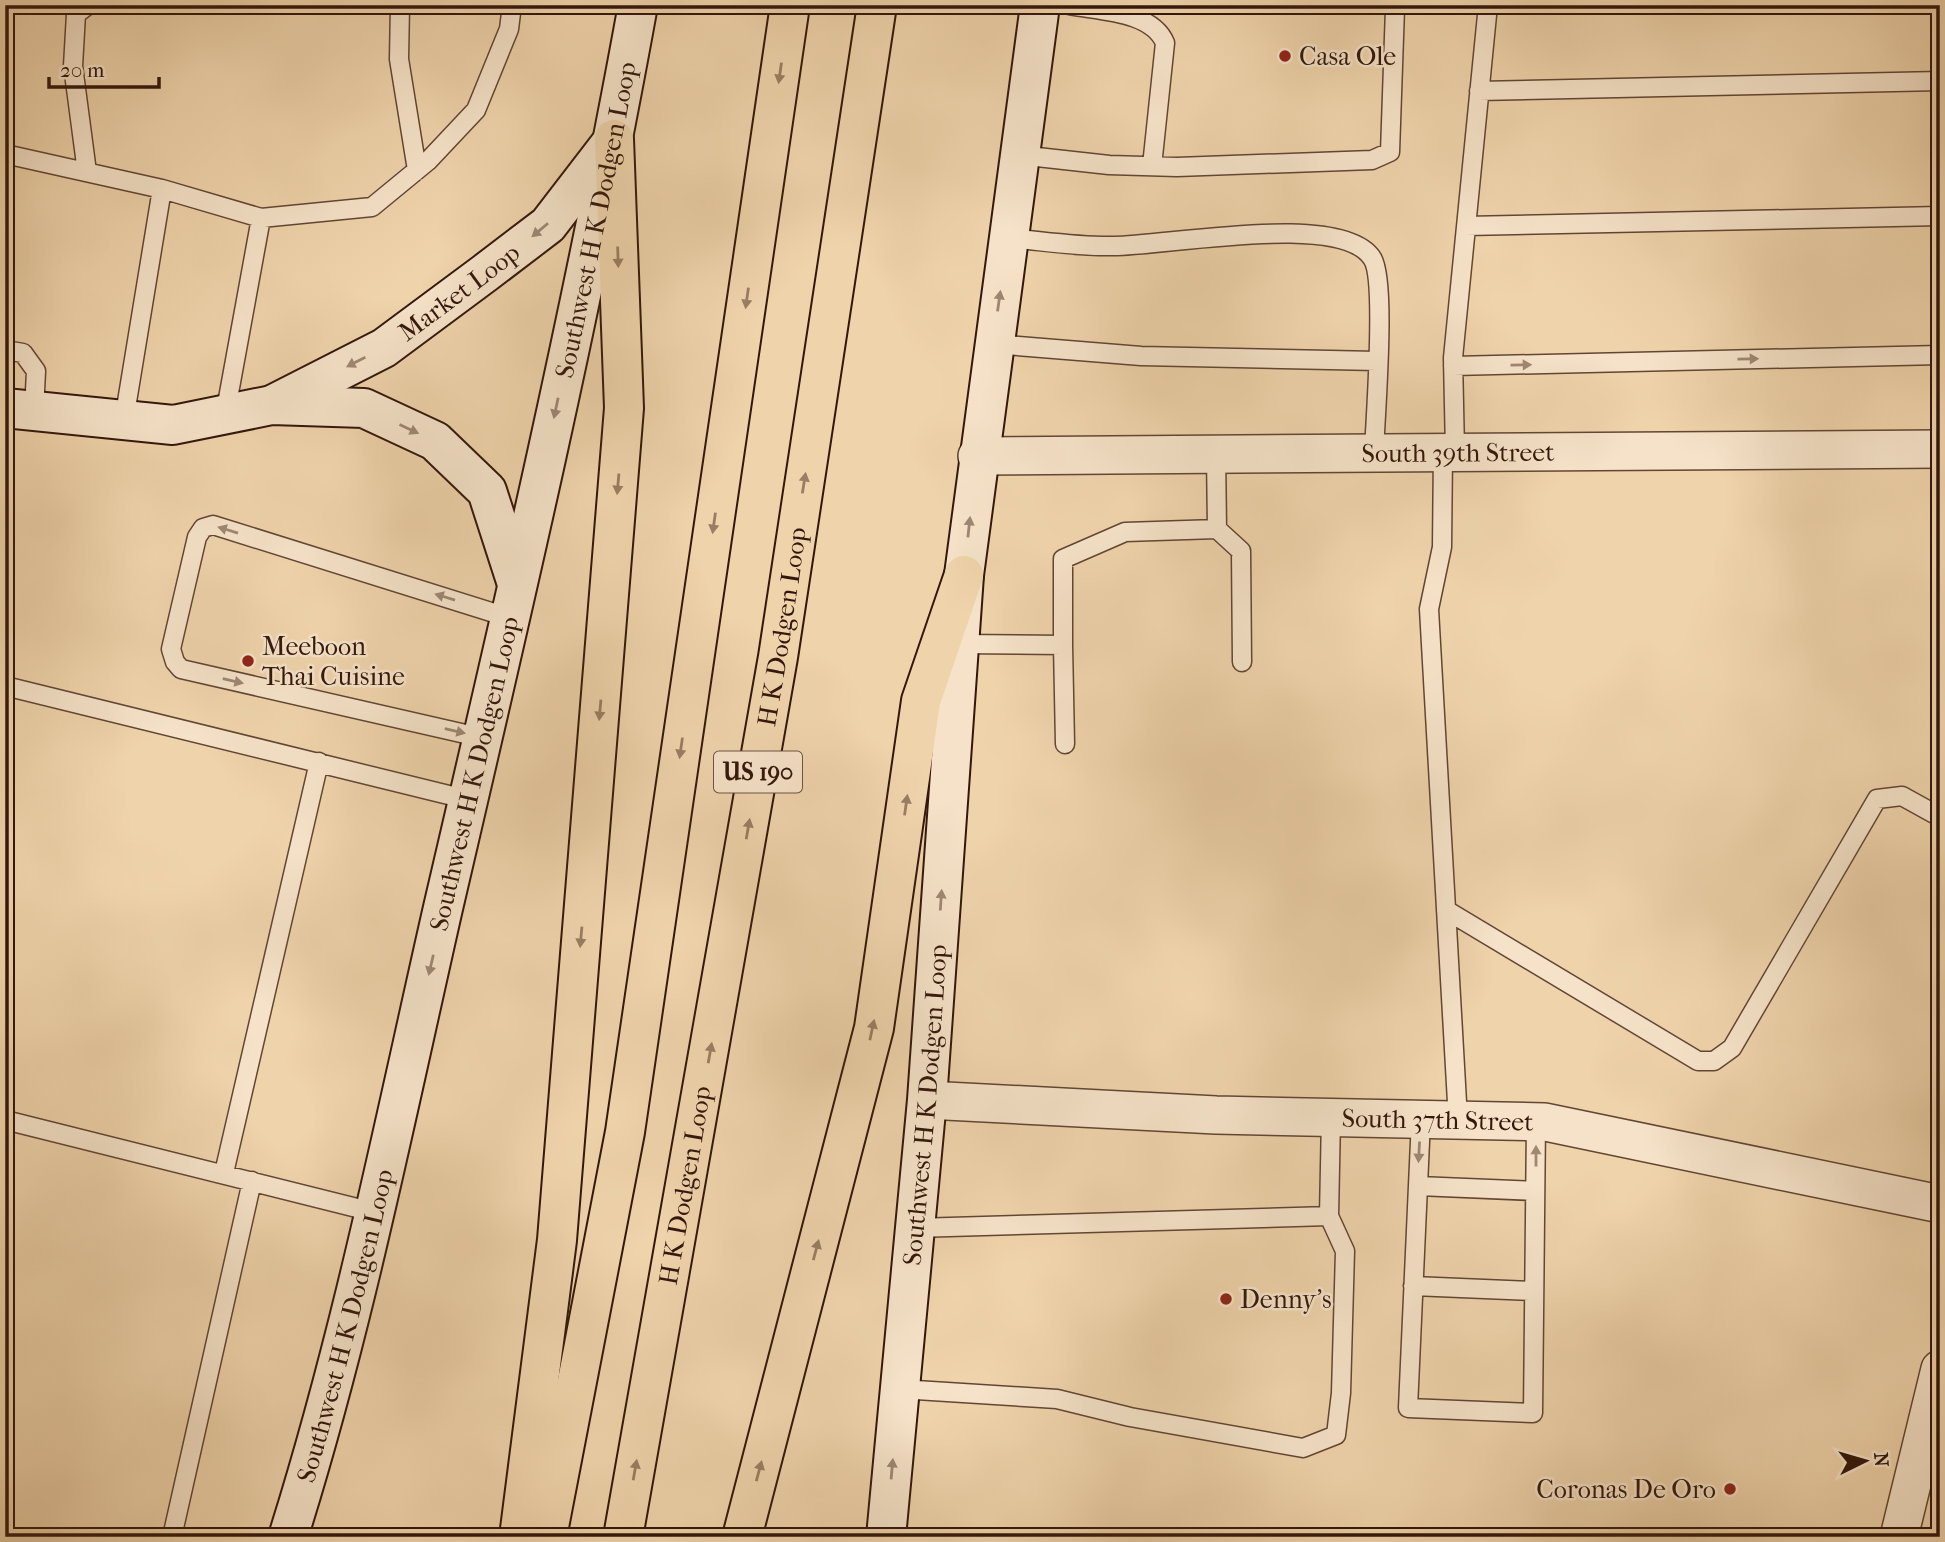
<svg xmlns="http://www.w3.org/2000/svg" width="1945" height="1542" font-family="'IM FELL French Canon',serif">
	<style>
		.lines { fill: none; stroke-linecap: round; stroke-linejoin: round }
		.lane-casing { stroke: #624634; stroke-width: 21 }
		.street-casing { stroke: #624634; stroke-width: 40 }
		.secondary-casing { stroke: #33170c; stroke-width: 42 }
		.highway-casing { stroke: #33170c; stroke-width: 42 }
		.lane { stroke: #f5e2c8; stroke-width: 18 }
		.street { stroke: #f5e2c8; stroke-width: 37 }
		.secondary { stroke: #f5e2c8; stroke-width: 38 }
		.highway { stroke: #efd3ab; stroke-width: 38 }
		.oneway { fill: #9a7e63 }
		.oneway2 { fill: #9e8773 }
		.poi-dot { fill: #8f2418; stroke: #f5e2c8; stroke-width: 2.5 }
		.labels { text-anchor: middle; stroke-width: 5; stroke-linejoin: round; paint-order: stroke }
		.shield { fill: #f5e2c8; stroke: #6d5444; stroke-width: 2 }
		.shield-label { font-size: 24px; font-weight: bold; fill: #33170c }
		.poi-label { font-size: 26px; fill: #33170c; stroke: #f5e2c8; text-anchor: start }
		.street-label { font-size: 26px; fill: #33170c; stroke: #f5e2c8 }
	</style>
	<rect width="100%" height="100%" fill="#efd3ab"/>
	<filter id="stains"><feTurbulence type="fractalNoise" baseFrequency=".00286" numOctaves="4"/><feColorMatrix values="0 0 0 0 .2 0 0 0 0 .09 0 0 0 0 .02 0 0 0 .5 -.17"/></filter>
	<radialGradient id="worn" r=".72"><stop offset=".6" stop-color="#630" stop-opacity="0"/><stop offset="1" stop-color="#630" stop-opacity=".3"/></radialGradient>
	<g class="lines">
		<defs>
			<path id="lane" d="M400 5 399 59 417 170
				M1069 5C1099 11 1152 11 1165 43L1152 166
				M1479 91 1940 81
				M5 154 162 189 261 218
				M1019 155 1109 165 1177 167 1372 160 1390 152 1395 8
				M87 172 73 66 76 14 88 5
				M1466 226 1940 216
				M1008 238C1043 241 1079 247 1114 246 1167 246 1341 211 1372 258 1387 279 1375 419 1374 453
				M993 344 1141 356 1377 361
				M5 350 23 353 36 371 34 411
				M1453 366 1940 355
				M225 415 261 218 372 207 428 161 476 110 509 29 512 5
				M124 420 162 189
				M1443 452 1442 547 1429 609 1458 1120
				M1455 452 1453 358 1488 5
				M1217 529 1241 551 1242 662
				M959 644 1063 645 1065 744
				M1063 645V559L1125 532 1217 529 1216 454
				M5 686 469 800
				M483 738 181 669 175 662 171 649 197 537 203 528 213 525 510 618
				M1446 910 1698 1061H1714L1732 1048 1877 799 1902 796 1940 817
				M1421 1119 1408 1408 1533 1413 1536 1121
				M5 1120 373 1212
				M224 1173 319 762
				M1418 1186 1535 1191
				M915 1228 1329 1216 1331 1117
				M1413 1286 1534 1291
				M900 1389 1057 1399 1130 1417 1303 1448 1336 1435 1341 1393 1345 1251 1329 1216
				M172 1537 252 1181"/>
			<g id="street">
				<path id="s1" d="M977 456 1940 449"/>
				<path id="s2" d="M927 1100 1216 1115 1545 1122 1940 1204"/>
				<path d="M1899 1537 1940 1369"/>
			</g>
			<g id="secondary">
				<path id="s3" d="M274 404 384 348 485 273 548 225 608 147"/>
				<path d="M5 408 173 425 272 405 364 408 435 441 487 491 517 584"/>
				<path id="s4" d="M288 1537C353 1331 395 1119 443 908 513 608 583 308 638 5"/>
				<path id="s5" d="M886 1537 927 1100 964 575 1040 5"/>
			</g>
			<g id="highway">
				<path d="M519 1537 557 1240 624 408 614 139"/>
				<path d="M547 1537 625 1132 790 5"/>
				<path id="s6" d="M623 1537 778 657 877 5"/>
				<path d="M742 1537 874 1028 921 701 964 575"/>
			</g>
		</defs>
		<use href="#lane" class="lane-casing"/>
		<use href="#street" class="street-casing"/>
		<use href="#secondary" class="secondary-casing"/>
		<use href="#highway" class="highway-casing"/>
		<use href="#lane" class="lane"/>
		<use href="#street" class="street"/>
		<use href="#secondary" class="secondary"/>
		<use href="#highway" class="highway"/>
	</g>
	<defs><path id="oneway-solid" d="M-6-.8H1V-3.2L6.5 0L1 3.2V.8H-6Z" transform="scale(1.75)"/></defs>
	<g class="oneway">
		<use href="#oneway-solid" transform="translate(780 73) rotate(98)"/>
		<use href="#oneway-solid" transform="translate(618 257) rotate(88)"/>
		<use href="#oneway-solid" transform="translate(747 298) rotate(98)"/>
		<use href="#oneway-solid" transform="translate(804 483) rotate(-81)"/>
		<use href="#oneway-solid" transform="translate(618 484) rotate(95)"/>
		<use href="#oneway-solid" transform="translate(714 523) rotate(98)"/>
		<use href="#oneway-solid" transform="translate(600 710) rotate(95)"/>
		<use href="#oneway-solid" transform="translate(681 748) rotate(98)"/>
		<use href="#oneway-solid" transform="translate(906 805) rotate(-82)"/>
		<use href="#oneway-solid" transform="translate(748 829) rotate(-80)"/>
		<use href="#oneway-solid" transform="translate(581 937) rotate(95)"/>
		<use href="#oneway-solid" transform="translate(872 1030) rotate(-78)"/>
		<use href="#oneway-solid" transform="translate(710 1053) rotate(-80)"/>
		<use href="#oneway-solid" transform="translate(816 1250) rotate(-75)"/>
		<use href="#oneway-solid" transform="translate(635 1470) rotate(-80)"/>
		<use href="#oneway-solid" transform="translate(759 1471) rotate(-75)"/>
	</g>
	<g class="oneway2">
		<use href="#oneway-solid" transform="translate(540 230) rotate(140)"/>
		<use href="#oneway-solid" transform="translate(999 301) rotate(-82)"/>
		<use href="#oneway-solid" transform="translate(1748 359) rotate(-1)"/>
		<use href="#oneway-solid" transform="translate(356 362) rotate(153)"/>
		<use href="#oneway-solid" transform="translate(1521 365) rotate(-1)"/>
		<use href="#oneway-solid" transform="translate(556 408) rotate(102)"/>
		<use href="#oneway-solid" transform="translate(409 429) rotate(25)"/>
		<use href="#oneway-solid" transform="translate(969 527) rotate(-84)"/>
		<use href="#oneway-solid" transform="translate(228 530) rotate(-163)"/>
		<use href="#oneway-solid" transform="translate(445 597) rotate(-163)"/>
		<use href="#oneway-solid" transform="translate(233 681) rotate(13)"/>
		<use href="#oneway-solid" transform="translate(455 731) rotate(13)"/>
		<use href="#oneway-solid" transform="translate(941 900) rotate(-86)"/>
		<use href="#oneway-solid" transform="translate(431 965) rotate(103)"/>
		<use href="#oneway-solid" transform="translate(1419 1152) rotate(93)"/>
		<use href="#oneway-solid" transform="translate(1536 1156) rotate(-90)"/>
		<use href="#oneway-solid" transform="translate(892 1469) rotate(-85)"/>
	</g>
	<g class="poi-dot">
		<circle cx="1285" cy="56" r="7"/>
		<circle cx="248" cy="661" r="7"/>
		<circle cx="1226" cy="1299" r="7"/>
		<circle cx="1730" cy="1489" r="7"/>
	</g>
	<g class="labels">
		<rect class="shield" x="714" y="751.5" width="88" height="41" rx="5"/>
		<g class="shield-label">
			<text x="758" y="780">US 190</text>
		</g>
		<g class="poi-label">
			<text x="1299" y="65">Casa Ole</text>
			<text x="262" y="655">Meeboon<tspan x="262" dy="30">Thai Cuisine</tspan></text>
			<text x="1240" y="1308">Denny's</text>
			<text x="1716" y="1498" text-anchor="end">Coronas De Oro</text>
		</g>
		<g class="street-label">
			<text dy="9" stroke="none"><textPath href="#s4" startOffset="1353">Southwest H K Dodgen Loop</textPath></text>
			<text dy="9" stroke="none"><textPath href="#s3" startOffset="217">Market Loop</textPath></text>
			<text dy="9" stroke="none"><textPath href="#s1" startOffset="481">South 39th Street</textPath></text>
			<text dy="9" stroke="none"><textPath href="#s6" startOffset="924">H K Dodgen Loop</textPath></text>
			<text dy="9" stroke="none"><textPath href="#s4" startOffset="786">Southwest H K Dodgen Loop</textPath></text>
			<text dy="9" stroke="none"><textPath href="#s5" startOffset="434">Southwest H K Dodgen Loop</textPath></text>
			<text dy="9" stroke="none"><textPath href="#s2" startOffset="511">South 37th Street</textPath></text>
			<text dy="9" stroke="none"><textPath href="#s6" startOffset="357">H K Dodgen Loop</textPath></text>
			<text dy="9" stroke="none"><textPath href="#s4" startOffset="219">Southwest H K Dodgen Loop</textPath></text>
		</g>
	</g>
	<rect width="1945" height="1542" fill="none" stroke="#efd3ab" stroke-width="28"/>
	<rect x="7" y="7" width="1931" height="1528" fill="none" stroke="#33170c" stroke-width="3.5"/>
	<rect x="14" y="14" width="1917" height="1514" fill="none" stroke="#33170c" stroke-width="2"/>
	<g transform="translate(1865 1461) rotate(85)" stroke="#f5e2c8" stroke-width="5" paint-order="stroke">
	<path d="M0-5L12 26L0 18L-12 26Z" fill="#33170c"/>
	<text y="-10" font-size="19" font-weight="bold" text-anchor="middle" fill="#33170c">N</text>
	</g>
	<path d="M49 77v10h110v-10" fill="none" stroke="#33170c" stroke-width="3.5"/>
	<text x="60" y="77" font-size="21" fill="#33170c" stroke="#f5e2c8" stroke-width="5" paint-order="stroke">20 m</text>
	<rect width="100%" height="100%" filter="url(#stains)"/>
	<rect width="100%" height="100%" fill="url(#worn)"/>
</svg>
